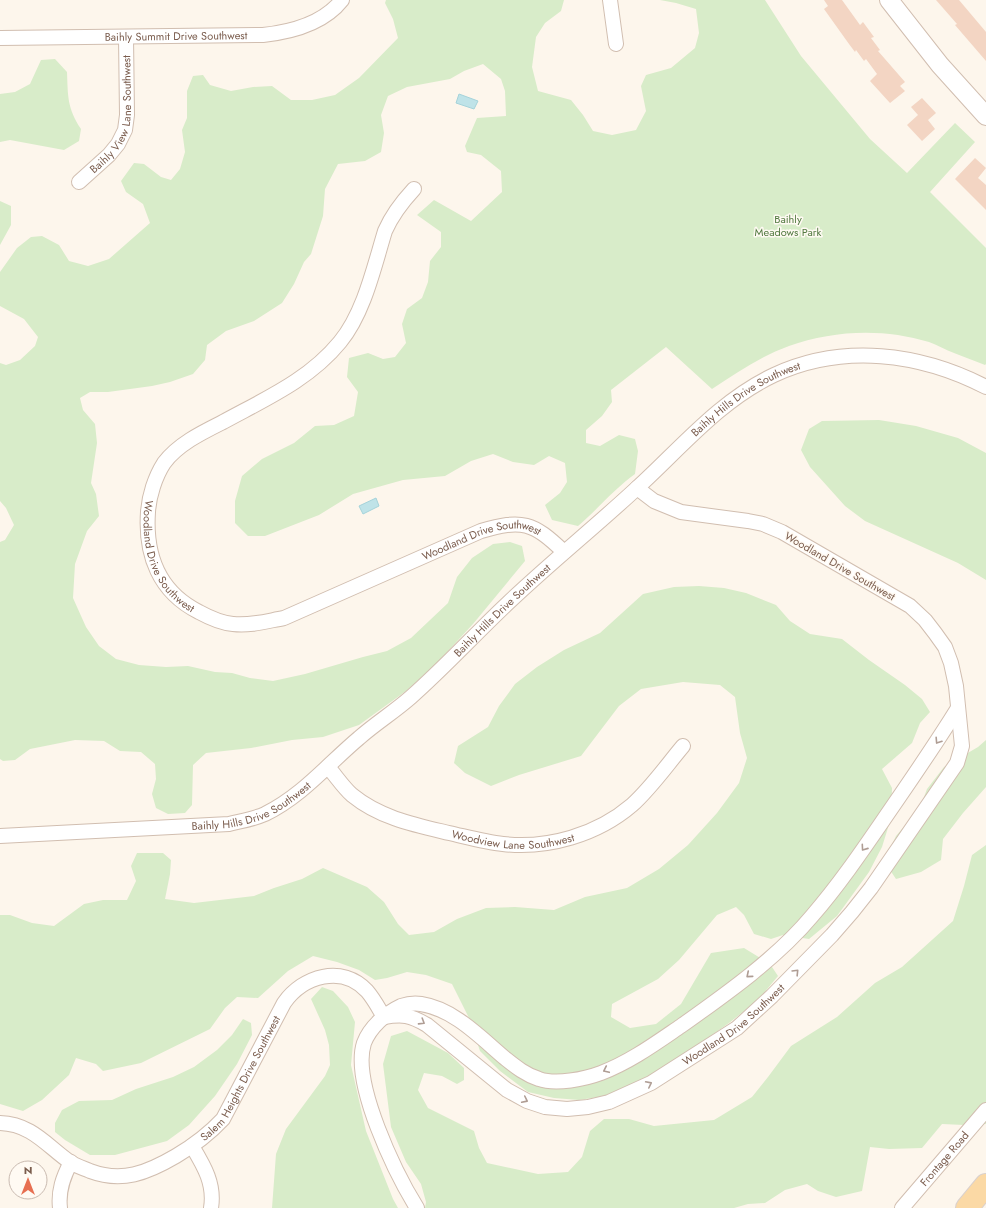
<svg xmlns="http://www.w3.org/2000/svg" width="986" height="1208" font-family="Jost,sans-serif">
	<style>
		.green { fill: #d8ecc9 }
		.water { fill: #bfe3e8; stroke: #a5d3da }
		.building { fill: #f3d5c3 }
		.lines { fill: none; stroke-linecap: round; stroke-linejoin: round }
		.minor-casing { stroke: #d1beb0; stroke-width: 16 }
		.tertiary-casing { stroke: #d1beb0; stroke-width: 20 }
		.primary-casing { stroke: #dad1cd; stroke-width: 24 }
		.minor { stroke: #fff; stroke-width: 14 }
		.tertiary { stroke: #fff; stroke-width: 18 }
		.primary { stroke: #fbd9a5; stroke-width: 22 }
		.oneway { stroke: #af9d94 }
		.labels { text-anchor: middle; stroke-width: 3; stroke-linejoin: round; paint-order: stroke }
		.street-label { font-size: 11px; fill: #7a5c4d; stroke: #fffaf3 }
		.park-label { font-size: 11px; fill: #537a41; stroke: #fffaf3 }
	</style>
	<rect width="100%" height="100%" fill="#fdf6ec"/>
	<path class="green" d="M386 0H564L561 11 545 23 536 37 532 67 538 91 571 100 583 115 593 131 612 135 636 130 646 111 641 86 646 75 671 68 695 48 699 33 696 9 676 3 660 0H765L801 56 870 139 907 173 955 123 975 142 930 192 986 248V364L985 365C975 361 964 357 954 353 946 350 937 345 929 342 884 328 833 330 789 346 761 356 736 373 712 389L666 347 611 390 612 402 602 416 586 430V443L600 446 619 435 635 439 638 451 635 474C614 489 597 510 578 526L552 520 545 505 560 493 567 482 565 463 549 456 534 465 513 462 493 454 471 461 445 476 403 480 353 494 319 515 265 536H248L235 523V501L242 476 262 459 294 443 315 426 334 425 354 416 358 392 347 377 349 358 368 353 383 359 395 357 406 343 402 324 407 309 422 298 428 282 430 261 441 247V232L417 215 434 200 471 221 502 192 501 171 481 155 467 152 465 146 477 118 506 116 505 91 501 79 483 64 464 71 450 79 407 87 388 96 381 115 384 133 381 152 365 161 338 164 325 189 323 216 311 254 304 262 294 284 282 303 254 321 226 331 207 345 205 360 193 374 170 382 152 386 108 392H90L80 398 83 410 95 424 97 443 91 483 96 494 99 516 87 531 75 564 73 598 86 627 99 646 116 659 139 665 166 667 188 666 215 672 232 673 250 678 273 681 305 674 363 657 387 651 411 638 448 603 457 577 472 558 493 544 510 542 522 546 525 561 473 624 437 663 406 691 359 725 323 737 292 740 251 748 206 753 193 765 192 805 185 813 168 814 156 808 152 794 156 779 155 764 141 752 120 751 104 741 75 740 30 749 15 760 3 761 0 759V542L5 540 14 525 6 508 0 501V363L6 365 20 360 35 346 38 337 24 319 0 306V272L17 248 31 237 42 236 59 245 69 261 88 266 109 259 150 223 143 204 126 192 121 181 134 163 144 164 161 177 171 180 180 169 185 152 182 130 187 118V91L193 76 203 75 210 85 231 91 253 87 272 86 291 100H312L335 95 359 78 398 38 393 19 385 3Z
		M55 59 67 72C68 96 67 108 81 129L79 141 64 150 10 140 0 142V94L15 92 30 84 41 60Z
		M0 201 11 206V225L0 245Z
		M879 420 916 426 958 438 986 453V580L958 563 865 521 845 506 810 467 801 450 809 429 822 421Z
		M699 586 724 588 746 593 776 605 790 621 810 634 842 639 869 660 905 685 922 699 930 712 920 723 912 743 882 769 892 788 891 818 882 847 869 872 837 916 809 939 783 935 771 939 754 934 744 915 736 907 717 915 679 960 658 979 612 1004 611 1017 630 1028 656 1024 681 1004 711 953 744 948 770 964 778 976 758 1000 729 1023 674 1062 640 1081 611 1095 579 1100 554 1098 528 1092 500 1071 480 1051 469 1018 452 984 426 975 407 972 387 978 375 980 359 970 337 962 313 956 288 971 258 998 237 997 225 1008 210 1029 141 1063 103 1071 96 1064 76 1058 69 1075 42 1100 23 1111 0 1104V915H10L32 923 54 926 84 904 103 900H127L136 881 131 866 137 853H163L171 860 170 874 165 899 194 903 254 896 274 888 302 879 323 868 367 887 384 902 398 924 409 935 434 932 457 919 486 908 515 907 554 910 585 897 627 888 659 869 688 845 717 813 739 783 747 758 740 733 735 697 720 685 683 682 641 689 619 706 581 756 519 775 491 786 465 773 454 763 458 746 488 727 499 706 515 684 537 667 564 650 600 633 643 594 674 587Z
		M986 740V787L963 813 943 839 941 860 921 872 896 879 884 861 896 836 920 808 927 789 944 767 978 747Z
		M986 845V1124L964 1125 942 1124 922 1148 889 1149 870 1147 862 1191 836 1197 818 1191 807 1184 785 1190 765 1203 748 1204 734 1208H425L426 1202 421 1184 406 1162 391 1127 383 1064 391 1036 407 1031 448 1053 464 1068V1080L457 1084 442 1076 424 1073 418 1090 428 1108 474 1131 479 1148 487 1163 538 1174 568 1172 582 1157 590 1131 604 1119H629L654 1126 714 1120 752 1097 768 1077 791 1046 837 1017 875 983 902 967 953 921 964 886 972 855Z
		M322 987 333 991 348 1007 355 1022 351 1065 366 1131 393 1199 398 1208H272L276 1154 286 1129 325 1076 330 1065 329 1045 325 1030 311 999Z
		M243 1019 251 1023 252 1035 237 1064 215 1096 189 1125 167 1141 115 1155H90L65 1140 55 1132V1123L62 1110 79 1101 112 1100 136 1089 173 1077 194 1067 217 1050 232 1035Z"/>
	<path class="water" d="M459 94 478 101 474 109 456 103Z
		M376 498 379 506 363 514 359 506Z"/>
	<path class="building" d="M824 0H842L860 25 863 22 874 37 871 38 880 50 878 51 905 82 900 86 905 91 890 103 870 81 877 74 866 59 864 61 856 50 855 52 849 44 824 9 828 6Z
		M936 0H959L986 32V61L955 25 957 24Z
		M922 98 936 113 928 120 935 129 922 141 907 125 918 115 911 107Z
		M975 158 986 168 978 178 986 185V210L955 179Z"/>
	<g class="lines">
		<defs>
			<g id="minor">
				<path d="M610 0 616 44"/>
				<path id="s1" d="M0 38 263 35C291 32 324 23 342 0"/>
				<path id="s2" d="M79 182 109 155 118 144 125 130 127 115 126 37"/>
				<path id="s3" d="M414 189C402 202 392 215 385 231 374 267 364 313 340 342 309 380 265 399 223 422 203 432 178 444 164 463 155 477 149 496 148 512 145 555 159 592 199 612 210 618 221 623 233 624 251 626 267 621 284 618L481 531C522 519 533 522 564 552"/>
				<path id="s4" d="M328 767C336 776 343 787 352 795 380 818 415 825 449 833 467 837 485 842 503 844 548 849 597 835 632 805 651 788 667 765 683 746"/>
				<path id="s5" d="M0 836 229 824C241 821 254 819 265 814 302 796 328 764 359 738 376 723 394 712 411 697 445 667 475 634 508 603 550 563 595 527 637 488 681 448 719 401 774 375 843 343 920 353 986 387"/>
				<path id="s6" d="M384 1017C403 1014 410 1015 427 1025L507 1090 527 1101 545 1107 567 1109 588 1107 609 1102 651 1083 737 1028 772 996 832 935 852 912 871 888 957 763 962 746 956 686 951 663 945 647 935 633 925 620 910 606 782 532 763 524 748 521 681 512 654 501 637 488"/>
				<path id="s7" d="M0 1123C32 1124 47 1146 70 1162 76 1166 83 1168 90 1171 122 1183 147 1173 176 1156 193 1146 209 1134 223 1119L284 1003C303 976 342 964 367 991 374 999 379 1009 384 1017"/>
				<path d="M192 1146C204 1166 215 1184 211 1208"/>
				<path d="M60 1208C58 1191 63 1177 71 1162"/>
				<path d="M417 1208C396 1174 351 1083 364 1043 370 1027 386 1013 401 1006 407 1004 415 1003 421 1004 454 1009 481 1038 506 1059 516 1067 526 1075 539 1079 556 1085 585 1079 601 1073 630 1062 656 1043 681 1026 726 994 777 958 812 916 838 886 860 854 882 822 908 784 934 747 958 708"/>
				<path id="s8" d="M902 1208 986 1110"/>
			</g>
			<path id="tertiary" d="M889 0 940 65 986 116"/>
			<path id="primary" d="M967 1208 986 1185"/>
		</defs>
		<use href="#minor" class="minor-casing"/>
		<use href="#tertiary" class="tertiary-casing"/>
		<use href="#primary" class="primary-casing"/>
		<use href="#minor" class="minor"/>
		<use href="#tertiary" class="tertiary"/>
		<use href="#primary" class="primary"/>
	</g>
	<defs><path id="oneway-chevron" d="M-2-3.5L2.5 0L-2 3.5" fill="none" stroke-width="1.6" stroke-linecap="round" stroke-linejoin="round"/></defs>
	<g class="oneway">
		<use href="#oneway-chevron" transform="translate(938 741) rotate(123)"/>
		<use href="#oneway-chevron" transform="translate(864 848) rotate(125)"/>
		<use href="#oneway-chevron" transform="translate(796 972) rotate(-46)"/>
		<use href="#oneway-chevron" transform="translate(749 975) rotate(140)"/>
		<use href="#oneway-chevron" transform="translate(422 1022) rotate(32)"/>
		<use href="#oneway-chevron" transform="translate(606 1070) rotate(155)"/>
		<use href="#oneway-chevron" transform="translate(649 1084) rotate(-27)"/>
		<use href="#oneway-chevron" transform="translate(525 1100) rotate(26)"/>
	</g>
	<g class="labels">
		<g class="street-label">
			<text dy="4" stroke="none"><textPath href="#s1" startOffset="176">Baihly Summit Drive Southwest</textPath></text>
			<text dy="4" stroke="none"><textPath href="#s2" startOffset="81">Baihly View Lane Southwest</textPath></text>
			<text dy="4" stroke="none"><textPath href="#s5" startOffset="904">Baihly Hills Drive Southwest</textPath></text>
			<text dy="4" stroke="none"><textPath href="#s3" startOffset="861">Woodland Drive Southwest</textPath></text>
			<text dy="4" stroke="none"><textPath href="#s3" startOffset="490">Woodland Drive Southwest</textPath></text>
			<text transform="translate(840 566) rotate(30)" y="4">Woodland Drive Southwest</text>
			<text dy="4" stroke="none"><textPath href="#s5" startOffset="580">Baihly Hills Drive Southwest</textPath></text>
			<text dy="4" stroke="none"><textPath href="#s5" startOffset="256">Baihly Hills Drive Southwest</textPath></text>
			<text dy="4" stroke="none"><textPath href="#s4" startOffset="207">Woodview Lane Southwest</textPath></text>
			<text dy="4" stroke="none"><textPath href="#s6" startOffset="402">Woodland Drive Southwest</textPath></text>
			<text dy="4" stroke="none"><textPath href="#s7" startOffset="298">Salem Heights Drive Southwest</textPath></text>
			<text dy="4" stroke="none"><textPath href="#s8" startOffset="65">Frontage Road</textPath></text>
		</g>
		<g class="park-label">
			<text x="788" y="223">Baihly<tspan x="788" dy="13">Meadows Park</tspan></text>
		</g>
	</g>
	<g transform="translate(28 1180)"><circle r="19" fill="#fffaf3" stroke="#cabbb1"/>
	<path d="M0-3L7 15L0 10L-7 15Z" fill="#e76f51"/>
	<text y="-6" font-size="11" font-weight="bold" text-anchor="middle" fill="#7a5c4d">N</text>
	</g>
</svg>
